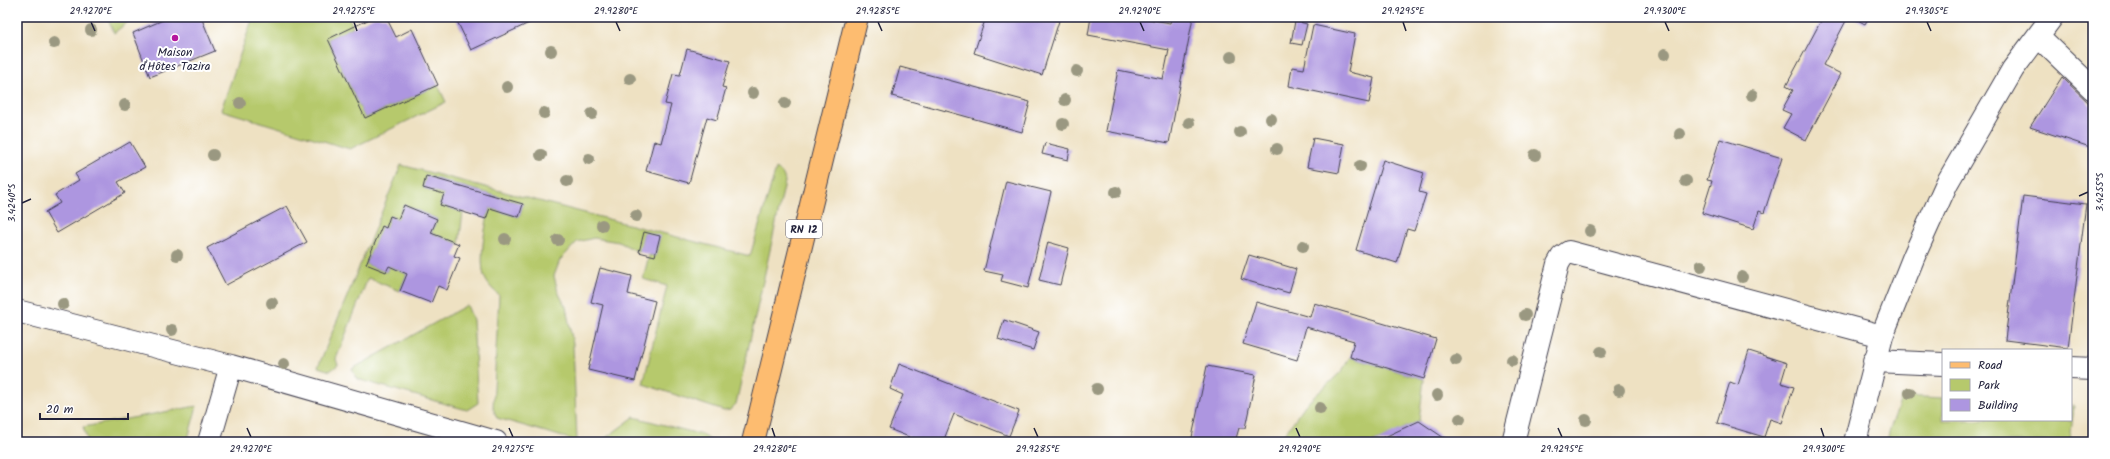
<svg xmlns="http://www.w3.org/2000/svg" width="2110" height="459" font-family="Kalam,sans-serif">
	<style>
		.green { fill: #b6c96c; stroke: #6c7654 }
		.building { fill: #ad96e0 }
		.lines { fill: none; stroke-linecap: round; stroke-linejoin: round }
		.minor-casing { stroke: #413f4f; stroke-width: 24 }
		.major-casing { stroke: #413f4f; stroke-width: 24 }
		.minor { stroke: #fff; stroke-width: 22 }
		.major { stroke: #fdbc70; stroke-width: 22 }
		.tree { fill: #9a9881 }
		.ticks { fill: none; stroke: #22223b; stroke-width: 1.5 }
		.poi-dot { fill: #b5179e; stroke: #fff; stroke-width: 1.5 }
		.labels { text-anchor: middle; stroke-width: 4; stroke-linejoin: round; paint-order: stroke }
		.shield { fill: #fff; stroke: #646476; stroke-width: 1 }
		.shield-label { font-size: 11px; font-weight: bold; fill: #22223b }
		.poi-label { font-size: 12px; fill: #22223b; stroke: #fff }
		.neatline { fill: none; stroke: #22223b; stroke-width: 1.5 }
		.ticks-label { font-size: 10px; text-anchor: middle; fill: #22223b }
	</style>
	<rect width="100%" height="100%" fill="#fff"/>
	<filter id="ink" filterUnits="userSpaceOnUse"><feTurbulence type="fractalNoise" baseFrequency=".025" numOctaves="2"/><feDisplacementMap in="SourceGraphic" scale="8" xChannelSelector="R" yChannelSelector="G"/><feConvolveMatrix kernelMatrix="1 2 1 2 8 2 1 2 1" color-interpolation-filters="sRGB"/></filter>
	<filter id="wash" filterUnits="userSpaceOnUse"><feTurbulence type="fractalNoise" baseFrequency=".012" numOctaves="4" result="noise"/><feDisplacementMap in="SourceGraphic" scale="16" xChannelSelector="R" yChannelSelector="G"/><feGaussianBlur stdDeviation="0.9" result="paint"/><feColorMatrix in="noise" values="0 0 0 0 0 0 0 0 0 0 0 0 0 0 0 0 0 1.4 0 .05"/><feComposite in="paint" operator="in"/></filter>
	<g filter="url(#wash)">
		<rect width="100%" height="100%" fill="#eee1c2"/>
		<path class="green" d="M107 17H134L114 33Z
			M253 17H349L353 27 328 39 365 118 438 85 446 102 350 149 221 110Z
			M401 165 750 256 776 169C782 172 784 175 785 182L736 404 730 410 724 411 643 384 667 286 643 279 649 255 655 256 660 237 644 233 639 252 619 242 594 238 577 242 560 260 554 276 558 292 566 307 573 344 577 441 497 418 493 408 499 295C493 290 487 284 484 276 479 259 485 225 490 208L519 217 523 204 427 176 423 188 444 194 440 205 463 212 459 244 431 233 437 219 404 205 398 219 390 216 386 228 382 227 366 264 386 272 389 266 407 274 400 291 368 278 336 359 338 365 330 371 318 367Z
			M467 305 473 320 478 403 467 410 357 379 352 369Z
			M1350 357 1424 379 1419 421 1376 442H1279L1305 405 1342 371Z
			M1902 396 1943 398V420H2071V405H2074L2070 442H1887L1889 432Z
			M197 406 187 442H88L83 427Z
			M634 417 703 435 713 442H604L603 440Z"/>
		<g id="blocks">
			<path class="building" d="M170 17H201L215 51 150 77 133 33Z
				M374 17H386L396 37 412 29 438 85 365 118 328 39Z
				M460 17H542L471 50 456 19Z
				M986 17H1047L1059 21 1042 75 974 53Z
				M1091 17H1137L1170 23 1172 17H1193L1169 143 1106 131 1118 70 1163 79 1169 50 1088 35Z
				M1823 17H1848L1823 65 1841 74 1806 140 1783 128 1791 114 1782 110 1793 90 1786 86Z
				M1852 17H1869L1865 24Z
				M1295 21 1307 24 1302 45 1291 43Z
				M1313 25 1355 34 1348 72 1374 78 1369 103 1289 86 1292 67 1304 69Z
				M687 49 730 61 722 87 726 88 717 120 707 117 689 183 646 171 654 141 661 143 671 105 665 104 673 74 680 75Z
				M900 67 1030 102 1022 132 892 96Z
				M2062 77 2093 107V143L2090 147 2030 127Z
				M1313 138 1344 144 1339 173 1307 167Z
				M1720 139 1782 158 1764 213 1759 211 1753 229 1702 213 1712 181 1707 180Z
				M130 142 145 167 118 182 125 193 57 233 45 212 60 203 55 195 79 180 75 174Z
				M1045 143 1070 149 1068 160 1042 154Z
				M1383 160 1424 173 1419 192 1426 194 1414 231 1407 229 1397 263 1356 250Z
				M426 176 523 204 519 217 490 208 486 219 440 205 444 194 423 188Z
				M1006 181 1051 192 1028 288 1001 281 1003 275 984 271Z
				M2023 196 2086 204 2068 348 2005 340Z
				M404 205 437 219 431 233 459 244 454 256 460 258 447 290 438 286 431 303 400 291 407 274 389 266 386 272 366 264 382 226 386 228 390 216 398 219Z
				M287 206 307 242 226 285 207 248Z
				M644 232 660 236 655 256 639 252Z
				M1048 242 1069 248 1060 285 1039 280Z
				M1249 255 1296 269 1289 293 1241 279Z
				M600 268 632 276 628 294 655 301 635 381 588 370 603 305 591 302Z
				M1256 302 1310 317 1314 303 1436 339 1424 379 1350 357 1354 341 1306 327 1297 360 1243 344Z
				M1004 320 1039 332 1033 350 998 339Z
				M1749 351 1787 363 1781 383 1794 387 1782 423 1770 419 1764 437 1717 423 1730 382 1738 385Z
				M899 364 1019 411 1009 436 954 414 943 442H907L909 437 889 429 903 395 890 389Z
				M1207 366 1256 375 1245 428H1239L1235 442H1191Z
				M1419 421 1450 442H1374Z"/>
		</g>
	</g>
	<g filter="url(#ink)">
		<use href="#blocks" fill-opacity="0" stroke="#413f4f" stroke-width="1"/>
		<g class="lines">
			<defs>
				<path id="minor" d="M2038 36 2093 89
					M17 311 231 366 496 442
					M1874 361 1943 364
					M2071 368 2093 369
					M209 442 231 366
					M1513 442 1558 264 1562 257 1569 252 1882 336
					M1855 442 1882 336 1914 256 1947 183 2013 69 2052 17"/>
				<path id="major" d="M753 442 857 17"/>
			</defs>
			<use href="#minor" class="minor-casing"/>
			<use href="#major" class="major-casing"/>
			<use href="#minor" class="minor"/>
			<use href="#major" class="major"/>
		</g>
		<g class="tree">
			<circle cx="91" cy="30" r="6"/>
			<circle cx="54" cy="43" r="6"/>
			<circle cx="551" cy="51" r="6"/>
			<circle cx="1665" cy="54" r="6"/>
			<circle cx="1231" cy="57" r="6"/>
			<circle cx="1077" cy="71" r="6"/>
			<circle cx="630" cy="79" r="6"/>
			<circle cx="507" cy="87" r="6"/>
			<circle cx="753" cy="93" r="6"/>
			<circle cx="1752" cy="95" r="6"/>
			<circle cx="1065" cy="100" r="6"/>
			<circle cx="240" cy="103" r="6"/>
			<circle cx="785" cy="103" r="6"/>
			<circle cx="125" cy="105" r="6"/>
			<circle cx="544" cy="113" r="6"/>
			<circle cx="592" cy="114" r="6"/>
			<circle cx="1271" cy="119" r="6"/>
			<circle cx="1189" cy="123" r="6"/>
			<circle cx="1063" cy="124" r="6"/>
			<circle cx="1240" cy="132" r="6"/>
			<circle cx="1680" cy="134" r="6"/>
			<circle cx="1277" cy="149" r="6"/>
			<circle cx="213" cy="155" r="6"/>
			<circle cx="541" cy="155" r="6"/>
			<circle cx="1535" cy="155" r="6"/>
			<circle cx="589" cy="159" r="6"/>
			<circle cx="1360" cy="166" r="6"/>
			<circle cx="567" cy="181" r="6"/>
			<circle cx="1686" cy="181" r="6"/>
			<circle cx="1116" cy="192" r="6"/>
			<circle cx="636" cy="216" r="6"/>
			<circle cx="602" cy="225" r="6"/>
			<circle cx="1590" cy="231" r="6"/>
			<circle cx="505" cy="239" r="6"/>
			<circle cx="558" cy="240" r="6"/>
			<circle cx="1303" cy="246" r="6"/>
			<circle cx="177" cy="255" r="6"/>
			<circle cx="1701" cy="266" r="6"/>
			<circle cx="1742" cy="277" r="6"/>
			<circle cx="272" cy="303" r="6"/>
			<circle cx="63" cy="304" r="6"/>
			<circle cx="1525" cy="315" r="6"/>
			<circle cx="172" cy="330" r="6"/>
			<circle cx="1601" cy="352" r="6"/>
			<circle cx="1456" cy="360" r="6"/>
			<circle cx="1512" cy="360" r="6"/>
			<circle cx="284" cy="364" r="6"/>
			<circle cx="1097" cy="389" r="6"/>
			<circle cx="1619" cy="390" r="6"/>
			<circle cx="1910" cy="393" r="6"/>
			<circle cx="1437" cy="395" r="6"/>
			<circle cx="1320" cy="408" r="6"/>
			<circle cx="1460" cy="419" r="6"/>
			<circle cx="1586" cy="420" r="6"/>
		</g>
	</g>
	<path class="ticks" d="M91 22 95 31M354 22 357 31M616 22 620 31M878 22 882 31M1140 22 1144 31M1403 22 1406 31M1665 22 1669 31M1927 22 1931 31M2079 196 2088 192M22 203 31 199M247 428 251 437M509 428 513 437M772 428 775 437M1034 428 1038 437M1296 428 1300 437M1558 428 1562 437M1821 428 1824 437"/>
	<circle class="poi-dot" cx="175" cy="38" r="4"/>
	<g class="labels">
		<rect class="shield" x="786" y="220" width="36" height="18" rx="3"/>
		<g class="shield-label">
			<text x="804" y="233">RN 12</text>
		</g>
		<g class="poi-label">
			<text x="175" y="56">Maison<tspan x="175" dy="14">d'Hôtes Tazira</tspan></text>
		</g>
	</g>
	<rect width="2110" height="459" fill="none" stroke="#fff" stroke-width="44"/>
	<rect x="1942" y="349" width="130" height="72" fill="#ffffff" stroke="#a7a7b1"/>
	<rect x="1950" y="362" width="20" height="6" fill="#fdbc70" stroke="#a7a7b1"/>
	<text x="1978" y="369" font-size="12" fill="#22223b">Road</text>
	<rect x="1950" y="379" width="20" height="12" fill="#b6c96c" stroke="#a7a7b1"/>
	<text x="1978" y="389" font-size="12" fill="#22223b">Park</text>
	<rect x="1950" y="399" width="20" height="12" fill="#ad96e0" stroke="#a7a7b1"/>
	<text x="1978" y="409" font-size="12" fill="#22223b">Building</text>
	<path d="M40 413v6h88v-6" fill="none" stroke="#22223b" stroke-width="2"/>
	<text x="46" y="413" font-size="12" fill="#22223b" stroke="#ffffff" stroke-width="3" paint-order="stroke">20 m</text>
	<rect x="22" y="22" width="2066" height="415" class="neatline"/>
	<g class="ticks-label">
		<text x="91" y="14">29.9270°E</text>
		<text x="354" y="14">29.9275°E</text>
		<text x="616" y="14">29.9280°E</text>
		<text x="878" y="14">29.9285°E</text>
		<text x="1140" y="14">29.9290°E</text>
		<text x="1403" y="14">29.9295°E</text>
		<text x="1665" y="14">29.9300°E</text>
		<text x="1927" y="14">29.9305°E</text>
		<text transform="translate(2099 192) rotate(-90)" y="4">3.4255°S</text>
		<text transform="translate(11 203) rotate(-90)" y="4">3.4240°S</text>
		<text x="251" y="452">29.9270°E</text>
		<text x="513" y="452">29.9275°E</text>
		<text x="775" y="452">29.9280°E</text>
		<text x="1038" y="452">29.9285°E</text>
		<text x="1300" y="452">29.9290°E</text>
		<text x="1562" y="452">29.9295°E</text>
		<text x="1824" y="452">29.9300°E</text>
	</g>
</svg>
